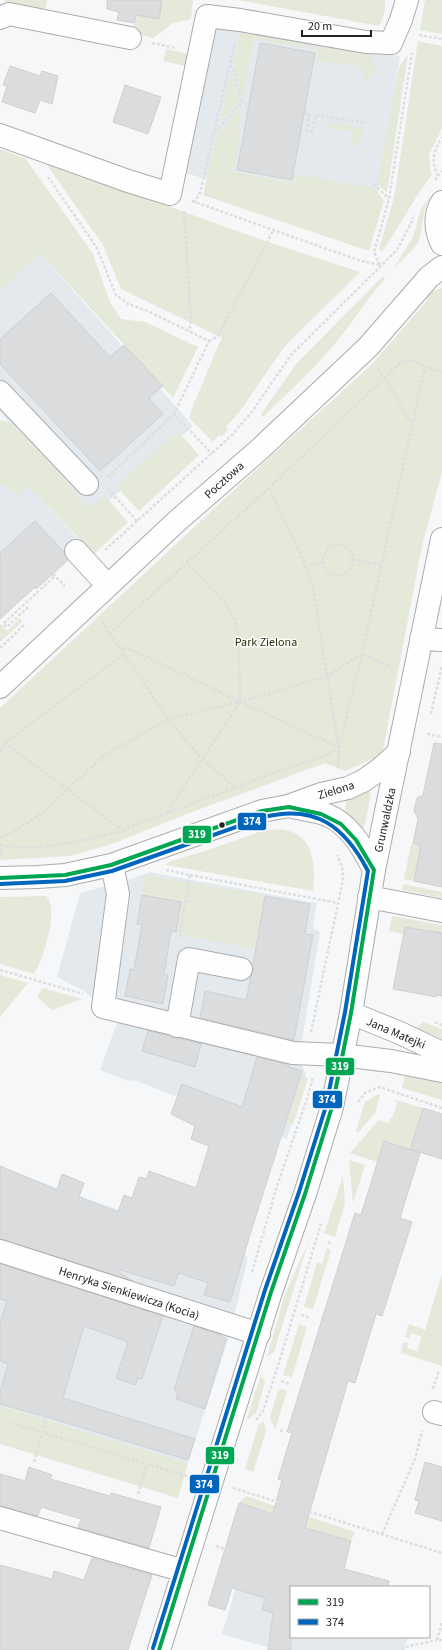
<svg xmlns="http://www.w3.org/2000/svg" width="442" height="1650" font-family="'Source Sans 3',sans-serif">
	<style>
		.built { fill: #e4e9ee }
		.green { fill: #e4e9d9 }
		.building { fill: #dbdcde; stroke: #cfd0d1 }
		.lines { fill: none; stroke-linecap: round; stroke-linejoin: round }
		.minor-casing { stroke: #abacae; stroke-width: 24 }
		.path { stroke: #dededf; stroke-width: 2.5; stroke-dasharray: 3 2; stroke-linecap: butt }
		.minor { stroke: #fefefe; stroke-width: 22 }
		.bus-1-casing { stroke: #fff; stroke-width: 7 }
		.bus-2-casing { stroke: #fff; stroke-width: 7 }
		.bus-1 { stroke: #00a651; stroke-width: 4 }
		.bus-2 { stroke: #0065bd; stroke-width: 4 }
		.bus-dot { fill: #212223; stroke: #fff; stroke-width: 1.5 }
		.labels { text-anchor: middle; stroke-width: 3; stroke-linejoin: round; paint-order: stroke }
		.street-label { font-size: 12px; fill: #212223; stroke: #fff }
		.park-label { font-size: 12px; fill: #2b3208; stroke: #fff }
		.line-badge { stroke: #fff; stroke-width: 1.5 }
		.badge-label { font-size: 11px; text-anchor: middle; font-weight: bold; fill: #fff }
	</style>
	<rect width="100%" height="100%" fill="#f5f7f9"/>
	<path class="built" d="M216 27 400 56 374 218 366 227 179 171Z
		M40 253 193 426 91 517 0 412V291Z
		M3 484 28 486 81 542 0 617V487Z
		M149 872 317 903 313 928 320 932 299 1059 306 1074 287 1139 134 1080 128 1081 100 1070 118 1020 84 991 57 977 80 893 120 883Z
		M0 1167 248 1257 230 1334 188 1463 0 1406Z
		M237 1584 291 1601V1637H408L404 1650H277L222 1634Z"/>
	<path class="green" d="M5 0H47L46 7 42 9 4 1Z
		M162 0H193L191 18 188 20 173 23 153 38 132 33 136 15Z
		M238 0H385C386 10 384 17 379 26Z
		M425 0H442V34L420 30Z
		M241 30 367 52 374 63 375 72 369 79 362 83 365 68 317 60V47L306 45 305 48 254 39 243 98 233 61Z
		M418 41 442 46V128L429 155 430 168 432 175 416 197 397 229 382 252 379 249 394 198Z
		M166 49 189 54 186 66 163 61Z
		M408 55 387 193 377 183 398 72 400 65Z
		M231 71 239 101 219 125Z
		M241 106 238 129 241 130 233 172 291 183 293 174 373 188 384 200 369 251 203 195 216 137Z
		M331 122 364 128C361 139 361 145 349 148L352 132 329 128Z
		M0 149 26 159 93 254 110 302 121 319 145 322 198 347 173 398 40 253 0 291Z
		M45 162 268 242 360 272 284 347 240 411 226 427 228 430 222 436 219 435 213 442 189 418 193 406 222 337 218 336 121 289 103 245Z
		M431 194 424 211 421 233 418 243 413 249 394 268 413 237 421 209Z
		M383 276 385 279C369 296 357 316 342 335 319 365 290 390 263 417L261 414 296 364Z
		M442 288V472L422 546 383 750 377 757 345 771 325 763 192 812 112 844 69 856 0 860V708L233 491 370 366 428 300 424 297 435 290Z
		M0 420 9 422 34 444 88 508 105 496 128 522 94 554 28 486 18 496 3 484 0 487Z
		M178 431 199 455 139 511 116 486Z
		M20 618 22 621 21 623 0 642V624L7 631Z
		M369 791 371 794 364 828 361 829 345 815 346 799Z
		M265 830C271 830 278 829 284 830 314 834 316 867 313 891L166 865 168 862 208 850Z
		M413 843 421 845 414 881 404 879 411 845Z
		M143 875 265 895 256 949 180 935 175 931 181 902 143 895Z
		M403 884 442 892V898L402 890Z
		M46 896C60 910 43 958 34 974L0 964V897Z
		M392 916 442 925V933L405 927 404 934 389 931Z
		M0 975 28 983 0 1017Z
		M43 988 82 999 52 1010 37 997Z
		M423 1022 442 1029V1039L416 1028Z
		M406 1071 442 1081V1100L402 1088Z
		M301 1076 308 1078 293 1125 286 1122Z
		M378 1094 380 1095 375 1113 358 1133 356 1131 365 1102Z
		M395 1100 423 1108 409 1149 384 1141 377 1162 350 1153 379 1120 389 1123 390 1118 393 1116 397 1104Z
		M349 1160 365 1165 353 1203Z
		M343 1176 345 1204 335 1237 324 1233Z
		M309 1240 274 1352 267 1357 284 1297Z
		M327 1248 331 1250 313 1309 304 1307 317 1262 322 1264Z
		M442 1274V1366L401 1353 403 1342 408 1343 407 1348 417 1351 422 1337 411 1333 409 1338 405 1337 409 1324 425 1330Z
		M299 1324 307 1327 292 1377 283 1375Z
		M261 1375 265 1382 256 1413 246 1421Z
		M282 1389 287 1391 275 1430 270 1417 278 1391Z
		M0 1406 188 1463 178 1498 0 1444Z
		M264 1422 266 1431 253 1472 245 1469 259 1424Z
		M246 1496 355 1532 351 1541 285 1522 282 1516 239 1503Z"/>
	<path class="building" d="M107 0H162L159 19 136 15 134 23 117 20 119 12 107 9Z
		M260 43 315 53 292 180 237 170Z
		M10 66 40 76 42 71 58 76 52 104 40 100 35 113 2 102 7 86 3 85Z
		M125 85 161 97 148 134 113 122Z
		M51 293 110 357 124 345 163 386 149 398 163 414 100 471 0 364V339Z
		M35 521 64 552 68 560 36 589 35 587 0 619V553Z
		M434 743 442 744V887L414 881 421 845 413 843 418 819 414 810 417 798 423 795Z
		M142 895 181 902 176 932 171 931 164 975H168L163 1004 125 996 130 969 134 970 142 925 137 924Z
		M265 896 310 904 305 934 313 935 294 1040 200 1018 205 991 246 1000 251 977 253 971V965Z
		M405 927 442 933V996L437 995 436 997 393 989Z
		M148 1031 201 1044 195 1067 142 1051Z
		M257 1057 289 1065V1067L302 1071 249 1238 230 1302 204 1295 208 1283 179 1273 174 1286 120 1270 119 1272 133 1281 0 1239V1166L57 1190 62 1174 84 1183 79 1197 118 1212 124 1195 132 1198 139 1177 147 1179 149 1171 196 1188 209 1146 191 1139 195 1126 171 1114 182 1084 242 1107Z
		M423 1108 442 1114V1159L410 1149Z
		M384 1141 420 1153 400 1218 412 1222 382 1316 376 1314 355 1383 348 1381 305 1528 351 1541 344 1569 389 1581 388 1587H291V1650H268L273 1613 262 1610 265 1598 232 1588 225 1610 208 1605 239 1503 273 1514 282 1480 278 1479 292 1433 287 1432 355 1213 361 1215Z
		M0 1264 163 1316 142 1379 138 1378 135 1385 116 1378 128 1342 84 1326 63 1398 195 1439 188 1460 57 1420 0 1404V1392L8 1364 0 1361V1322L7 1301 0 1299Z
		M194 1326 220 1335 226 1339 205 1409 176 1399 178 1391 174 1390Z
		M425 1462 442 1467V1521L415 1513 419 1501 415 1500Z
		M29 1467 52 1475 50 1479 110 1496 111 1493 161 1507 149 1548 78 1528 81 1519 41 1507 38 1516 0 1506V1474L25 1481Z
		M92 1558 152 1575 128 1650H0V1565L52 1579 54 1571 84 1580Z"/>
	<g class="lines">
		<defs>
			<path id="minor" d="M0 18 9 14 130 38
				M0 135 128 181 170 194 207 16 240 20 366 42 391 43 401 20 407 0
				M442 202C434 215 435 230 442 244
				M0 392 87 484
				M76 551 108 586
				M421 639 442 640
				M0 687 176 522 261 448 368 347 429 277 442 267
				M288 806C299 809 310 810 321 813 348 820 363 848 374 870
				M111 865 115 879 118 894 103 1007 293 1053 341 1055 391 1061 442 1071
				M0 878 38 877 65 875 111 865 262 811 288 806 321 794 348 788 363 781 380 769 399 752
				M369 897 442 911
				M351 1013 400 1033 442 1053
				M177 1026 189 959 241 969
				M0 1251 259 1334
				M434 1412 442 1414
				M0 1518 184 1571
				M159 1650 271 1292 305 1194 332 1107 351 1013 374 870 442 539"/>
		</defs>
		<use href="#minor" class="minor-casing"/>
		<path class="path" d="M419 35 442 39
			M152 43 177 48
			M230 65 233 69 242 102
			M304 113 309 114 307 131 312 132 316 115 365 123
			M215 131 219 129 242 102 249 103
			M438 176C430 161 434 151 442 137
			M48 177 97 248 116 295 128 304 150 312 209 341 174 414
			M435 180 442 171
			M374 184 389 199
			M192 201 358 260 380 265
			M194 203 200 193 235 42
			M184 211 191 322 189 331
			M380 265 374 252 389 199 412 53
			M209 341 218 336 273 231
			M378 369 385 378 412 425
			M108 477 174 414 212 454
			M269 488 301 555 313 588 338 744
			M108 489 137 521
			M323 560a15 15 0 1 1 30 0a15 15 0 1 1-30 0Z
			M105 550 232 435 251 413 291 355 397 250 411 223 413 217
			M353 560 382 565
			M305 567 323 562
			M53 574 65 586
			M28 607 7 627 3 624 55 576
			M102 621 109 634 124 654 168 719 202 759 236 788
			M109 634 269 488 399 364 411 360 425 367
			M118 646 141 654 240 702 338 747
			M0 648 24 625
			M431 714 442 666
			M427 734 442 737
			M5 743 124 831
			M0 752 5 743 124 654
			M338 768 339 747 362 654 425 367 442 372
			M167 813 240 702 239 639 236 623 226 603 188 564
			M0 838 18 829 46 810 102 757 168 719 240 702 327 676 362 654 394 668
			M0 845C39 853 86 839 124 831L130 827 301 763 321 758 339 747
			M1 856 2 846
			M166 870 190 875 180 933 181 938
			M190 875 338 903
			M0 970 83 994
			M435 1022 442 1025
			M311 1032 343 880 342 866 337 855
			M358 1102 365 1093 380 1087 442 1108
			M328 1242 333 1244
			M252 1272 278 1183 307 1099 313 1077
			M301 1315 310 1318
			M281 1381 290 1384
			M433 1389 439 1370
			M256 1420 263 1411 277 1369 321 1224
			M12 1423 190 1477
			M281 1432 282 1428
			M34 1462 47 1417
			M233 1488 442 1553
			M138 1494 147 1464
			M382 1534 415 1459 422 1431
			M216 1546 225 1549
			M442 1623 437 1640H442
			M402 1650 405 1647 437 1640"/>
		<use href="#minor" class="minor"/>
		<defs>
			<path id="bus-1" d="M0 878 65 875 111 865 262 811 289 807 321 814 341 824 356 840 374 870 351 1013 332 1107 305 1194 271 1292 159 1650"/>
			<path id="bus-2" d="M0 884 65 881 112 871 264 817C316 804 345 827 368 871L345 1012 326 1106 299 1192 265 1290 153 1648"/>
		</defs>
		<use href="#bus-1" class="bus-1-casing"/>
		<use href="#bus-2" class="bus-2-casing"/>
		<use href="#bus-1" class="bus-1"/>
		<use href="#bus-2" class="bus-2"/>
	</g>
	<circle class="bus-dot" cx="222" cy="825" r="3.5"/>
	<g class="labels">
		<g class="street-label">
			<text transform="translate(224 480) rotate(-42)" y="4">Pocztowa</text>
			<text transform="translate(336 790) rotate(-17)" y="4">Zielona</text>
			<text transform="translate(385 820) rotate(-78)" y="4">Grunwaldzka</text>
			<text transform="translate(396 1033) rotate(23)" y="4">Jana Matejki</text>
			<text transform="translate(129 1293) rotate(18)" y="4">Henryka Sienkiewicza (Kocia)</text>
		</g>
		<g class="park-label">
			<text x="266" y="646">Park Zielona</text>
		</g>
	</g>
	<g class="line-badge">
		<rect x="237" y="812" width="30" height="19" rx="4" fill="#0065bd"/>
		<rect x="182" y="825" width="30" height="19" rx="4" fill="#00a651"/>
		<rect x="325" y="1057" width="30" height="19" rx="4" fill="#00a651"/>
		<rect x="312" y="1090" width="31" height="19" rx="4" fill="#0065bd"/>
		<rect x="205" y="1446" width="30" height="19" rx="4" fill="#00a651"/>
		<rect x="189" y="1474" width="31" height="20" rx="4" fill="#0065bd"/>
	</g>
	<g class="badge-label">
		<text x="252" y="825">374</text>
		<text x="197" y="838">319</text>
		<text x="340" y="1070">319</text>
		<text x="327" y="1103">374</text>
		<text x="220" y="1459">319</text>
		<text x="204" y="1488">374</text>
	</g>
	<rect x="290" y="1586" width="140" height="52" fill="#ffffff" stroke="#a6a7a7"/>
	<rect x="298" y="1599" width="20" height="6" fill="#00a651" stroke="#a6a7a7"/>
	<text x="326" y="1606" font-size="12" fill="#212223">319</text>
	<rect x="298" y="1619" width="20" height="6" fill="#0065bd" stroke="#a6a7a7"/>
	<text x="326" y="1626" font-size="12" fill="#212223">374</text>
	<path d="M302 30v6h69v-6" fill="none" stroke="#212223" stroke-width="2"/>
	<text x="308" y="30" font-size="12" fill="#212223" stroke="#ffffff" stroke-width="3" paint-order="stroke">20 m</text>
</svg>
